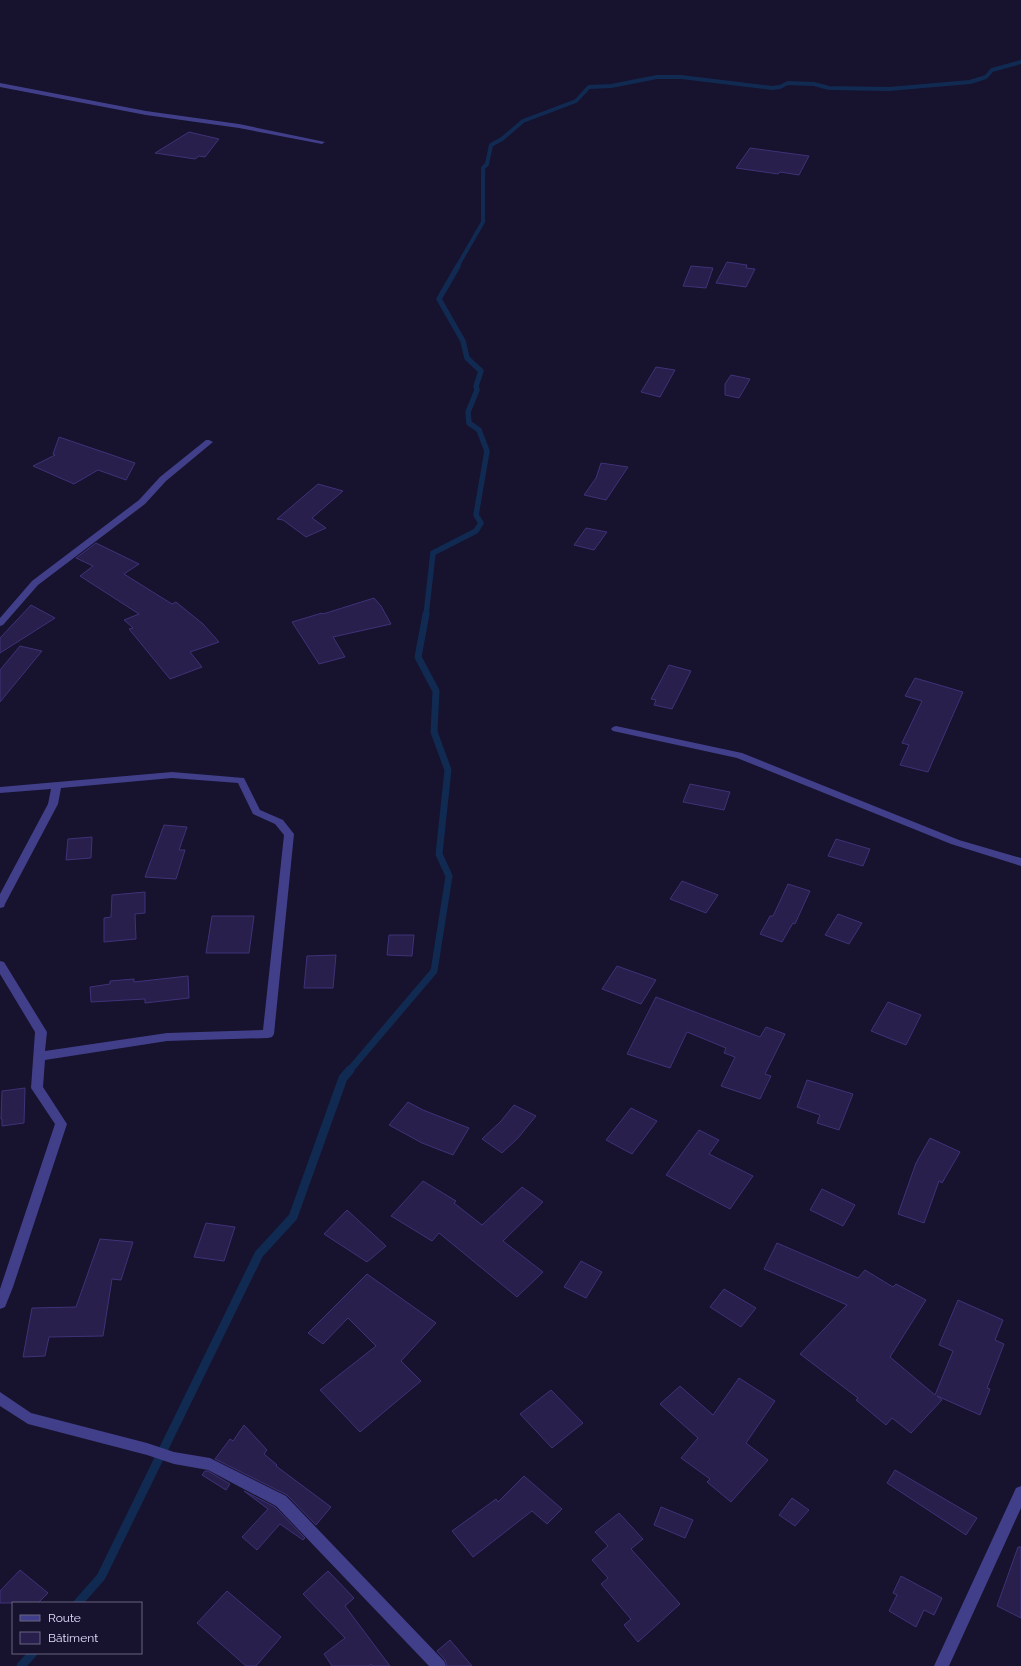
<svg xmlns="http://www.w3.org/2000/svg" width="1021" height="1666" font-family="Raleway,sans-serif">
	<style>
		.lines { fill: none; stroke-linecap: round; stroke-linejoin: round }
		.stream-far3 { stroke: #112a52; stroke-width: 4 }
		.stream-far2 { stroke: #112a52; stroke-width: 5.5 }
		.stream-far1 { stroke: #112a52; stroke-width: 7 }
		.stream { stroke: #112a52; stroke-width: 9 }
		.building { fill: #281f4d; stroke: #3f3278 }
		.minor { fill: #413f8a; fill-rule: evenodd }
	</style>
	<rect width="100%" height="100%" fill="#17122d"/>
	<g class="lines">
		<path class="stream-far3" d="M457 267 483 222V168L487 164 491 145 502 139 523 121 576 101 589 87 611 86 657 77H681L772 88 780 87 788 83 814 84 829 88 889 89 970 82 986 77 992 70 1021 62"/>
		<path class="stream-far2" d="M426 615 433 553 476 531 481 523 476 515 487 451 479 430 469 423 468 412 477 390 476 386 481 371 467 358 463 341 439 299 458 266"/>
		<path class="stream-far1" d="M349 1071 434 971 449 876 439 854 448 770 434 732 436 691 418 657 426 614"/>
		<path class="stream" d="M78 1603 101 1577 259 1254 293 1217 343 1078 350 1070
			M21 1666 33 1653"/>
	</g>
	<path class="building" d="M189 132 219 139 205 157 199 156 195 159 155 153Z
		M750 148 809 156 799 175 780 172 778 174 736 168Z
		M727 262 747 265 746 268 755 269 746 287 716 283Z
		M691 266 713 268 706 288 683 286Z
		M656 367 675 370 660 397 641 392Z
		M731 375 750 379 739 398 725 395V384Z
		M59 437 106 453 135 463 126 480 98 470 74 484 33 466 55 455 53 454Z
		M601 463 628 467 606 500 584 495 596 478Z
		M318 484 343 491 312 518 326 528 306 537 283 520 277 519Z
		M586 528 607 532 594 550 574 545Z
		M96 543 139 564 124 574 172 604 176 602 203 624 219 642 190 652 202 667 170 679 129 629 133 628 124 620 139 614 80 576 93 566 76 558Z
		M374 598 381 606 391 624 333 637 345 657 319 664 292 622 322 613 323 614Z
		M31 605 55 618 0 653V638Z
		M20 646 42 651 0 702V670Z
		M669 665 691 671 672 709 654 705 656 700 651 699Z
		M915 678 963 692 928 772 900 765 909 745 902 743 922 701 905 696Z
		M690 784 730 792 724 810 683 802Z
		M164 825 187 827 179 850H185L176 879 145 877Z
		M92 837 91 858 66 860 68 839Z
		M836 839 870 849 863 866 828 856Z
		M682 881 718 895 706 913 670 899Z
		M788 884 810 891 795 924 793 923 782 942 760 934 770 916H773Z
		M145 892V913L135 914 136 939 104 942V918L111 917 112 895Z
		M838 914 862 923 849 944 825 935Z
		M212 916H254L249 953H206Z
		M389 935H414L412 956 387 955Z
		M336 955 333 988H304L307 956Z
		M617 966 656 980 641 1004 602 989Z
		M188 976 189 998 145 1003V999L91 1002 90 987 110 984V981L134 979V982Z
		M656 997 760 1037 766 1027 785 1034 765 1074 771 1076 760 1099 721 1086 735 1057 724 1053 726 1048 687 1032 670 1068 627 1054Z
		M888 1002 921 1015 906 1045 871 1031Z
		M807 1080 853 1094 839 1130 817 1123 820 1115 797 1107Z
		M25 1088 24 1123 2 1126V1119H1L2 1091Z
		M408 1102 423 1110 469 1128 453 1155 422 1143 389 1125Z
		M514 1105 536 1116 518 1138 502 1153 482 1139 501 1121Z
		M631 1108 657 1121 632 1154 606 1140Z
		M699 1130 719 1140 709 1154 753 1176 730 1209 666 1175Z
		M930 1138 960 1152 942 1183 939 1181 924 1223 898 1214 916 1163Z
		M423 1181 456 1201 454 1203 482 1225 522 1187 543 1202 503 1241 543 1272 517 1297 439 1233 432 1241 391 1216Z
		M822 1189 855 1205 843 1226 810 1210Z
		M347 1210 386 1246 367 1262 324 1234Z
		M206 1223 235 1227 224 1261 194 1257Z
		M100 1239 133 1242 121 1280 112 1279 103 1336 49 1337 45 1356 23 1357 32 1308 76 1307Z
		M777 1243 858 1278 865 1270 893 1287 896 1284 926 1300 890 1357 935 1395 953 1351 939 1345 958 1300 1003 1320 995 1340 1004 1344 987 1388 990 1389 980 1415 937 1396 942 1400 911 1433 892 1418 886 1425 856 1400 858 1398 800 1354 847 1305 764 1269Z
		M581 1261 602 1272 586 1298 564 1287Z
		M367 1274 436 1323 401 1361 421 1381 360 1432 320 1390 376 1346 348 1318 323 1344 308 1333Z
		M724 1289 756 1308 741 1327 710 1307Z
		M739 1378 775 1401 746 1443 768 1460 731 1502 707 1482 710 1479 681 1458 698 1438 660 1404 680 1386 713 1415Z
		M551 1390 583 1423 552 1448 520 1414Z
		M244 1425 267 1450 264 1454 277 1465 276 1466 331 1507 316 1525 287 1495 215 1459 230 1439 233 1441Z
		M895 1470 977 1518 966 1535 887 1483Z
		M205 1471H208L230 1484 226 1490 202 1475Z
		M524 1476 562 1509 547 1524 532 1511 473 1557 452 1531 496 1499 498 1502Z
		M244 1491 275 1507 305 1538 303 1540 280 1524 257 1550 242 1537 268 1509Z
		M792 1498 809 1510 795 1526 779 1515Z
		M661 1507 693 1520 685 1538 654 1525Z
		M619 1513 643 1539 631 1549 680 1604 638 1642 624 1625 631 1619 601 1584 608 1578 592 1560 608 1546 595 1532Z
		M1018 1547H1021V1618L997 1606Z
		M20 1570 48 1593 38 1603H0V1591Z
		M328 1571 354 1598 345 1606 390 1666H372L371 1664 369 1666H332L324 1654 345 1638 303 1594Z
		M901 1576 942 1598 934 1615 924 1610 916 1627 889 1611 897 1595 893 1593Z
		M227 1591 281 1637 256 1666H246L197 1623Z
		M450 1640 472 1666H447L445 1660 437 1651Z"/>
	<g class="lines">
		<path class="minor" d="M0 83 146 111 239 124 325 142 322 144 239 128 146 115 0 87Z
			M206 440H209L213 442 166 481 145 504 38 585 3 625 0 626V618L32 581 139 500 160 477Z
			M616 726 742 753 959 840 1021 858V866L951 844 737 758 613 731 611 729 613 727Z
			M172 772 244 778 260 810 283 820 294 834 274 1034 272 1037 268 1038 167 1041 45 1060 43 1087 67 1124 13 1287 5 1307 0 1309V1289L55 1124 31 1088 35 1032 0 974V961L4 962 47 1032 45 1051 167 1033 263 1030 284 835 275 824 253 814 238 783 172 778 61 788 58 804 5 904 4 907 0 908V894L48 804 51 789 0 793V787Z
			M0 1392 31 1413 147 1443 174 1452 210 1458 286 1496 444 1661 446 1666H429L276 1506 208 1470 174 1464 147 1455 28 1424 0 1406Z
			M1021 1486V1508L949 1666H934L1016 1488Z"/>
	</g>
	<rect x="12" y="1602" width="130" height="52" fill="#17122d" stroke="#686481"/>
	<rect x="20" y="1615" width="20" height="6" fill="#413f8a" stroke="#686481"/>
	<text x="48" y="1622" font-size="12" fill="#e2dffe">Route</text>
	<rect x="20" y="1632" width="20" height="12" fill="#281f4d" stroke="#686481"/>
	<text x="48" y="1642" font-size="12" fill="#e2dffe">Bâtiment</text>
</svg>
